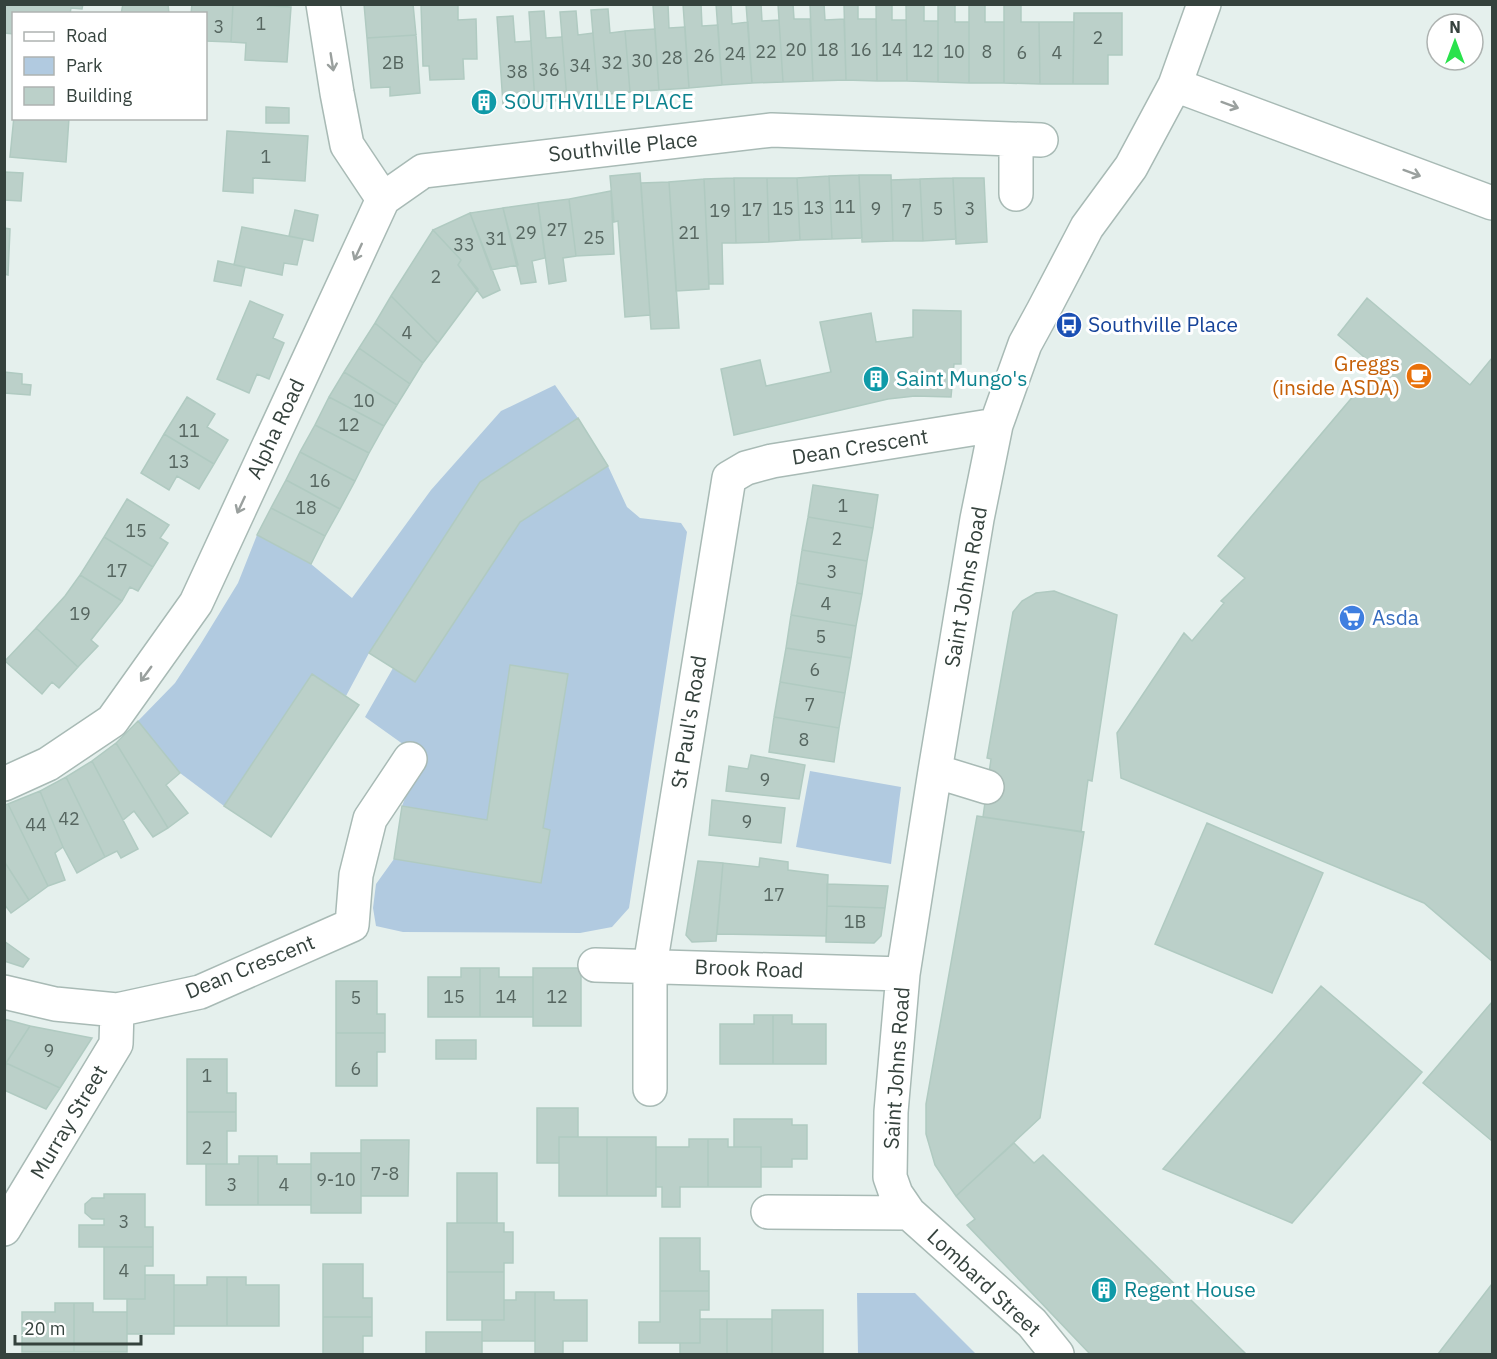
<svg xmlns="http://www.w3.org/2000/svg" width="1497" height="1359" font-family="'IBM Plex Sans',sans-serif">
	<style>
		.green { fill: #b1cae0 }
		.building { fill: #bbd0c9; stroke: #b0cac1; stroke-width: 1.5 }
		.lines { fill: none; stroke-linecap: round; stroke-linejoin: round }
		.minor-casing { stroke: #a8bab5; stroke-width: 36 }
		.minor { stroke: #fff; stroke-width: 33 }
		.oneway { stroke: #9aa09e }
		.labels { text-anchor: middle; stroke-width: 6; stroke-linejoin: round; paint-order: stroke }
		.number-label { font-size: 18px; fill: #566660 }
		.culture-label { font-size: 21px; fill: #0d838f; stroke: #fff; text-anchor: start }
		.street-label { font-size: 21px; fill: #35423d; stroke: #fff }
		.transit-label { font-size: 21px; fill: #164399; stroke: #fff; text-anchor: start }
		.food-label { font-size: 21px; fill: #c56008; stroke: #fff; text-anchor: end }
		.shop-label { font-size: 21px; fill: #366cbe; stroke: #fff; text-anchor: start }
	</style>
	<rect width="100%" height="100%" fill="#e5f0ed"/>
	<path class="green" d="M555 385 578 418 480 482 369 653 346 696 312 675 224 806 180 773 138 721 175 683 200 645 238 583 257 535 311 564 352 598 431 490 501 411Z
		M608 466 627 507 640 518 681 523 687 532 629 908 612 927 580 933 403 932 376 926 373 908 376 884 394 859 402 806 421 757 365 717 393 668 415 682 520 522Z
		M810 771 901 787 891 864 796 847Z
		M857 1293H915L976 1354H858Z"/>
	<path class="building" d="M4 4H83L82 9 71 8 70 14H14V34L4 33Z
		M123 4H168L169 14H121Z
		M192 4H233L231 42 206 41V14H191Z
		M233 4 291 7 287 62 245 60 246 43 231 42Z
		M364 4H413L416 35 367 38Z
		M421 4 458 5V20L476 19 477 59H463L464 79 430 80 429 66H423Z
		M668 4 669 28 685 27 689 88 659 90 653 5Z
		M683 4H701L702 26 718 25 722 85 689 88Z
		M716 4H731L732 24 748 22 752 83 722 85Z
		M746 4H761L762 21 779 20 783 82 752 83Z
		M778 4H793L794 19H810L813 81 783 82Z
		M810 4H824L825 20 844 19 846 80 813 81Z
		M844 4H858V19H876L877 81 846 80Z
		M876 4H892V20H906L907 81H877Z
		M906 4H924V21H938V82L907 81Z
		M938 4H955V22H969V83L938 82Z
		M969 4H985V22H1004V83H969Z
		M1004 4H1021V22H1039L1040 84 1004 83Z
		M608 9 610 33 625 31 630 92 598 95 591 10Z
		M544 11 546 38 562 37 567 100 535 102 529 12Z
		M576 11 578 35 593 33 598 95 567 100 560 12Z
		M1074 13H1122V55H1108V84H1073Z
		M513 16 515 42 531 41 535 102 503 104 497 17Z
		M1039 22H1074L1073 84H1040Z
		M655 29 659 90 630 92 625 31Z
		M416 35 420 93 390 96V87L371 88 367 38Z
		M491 91 492 111 477 113 476 93Z
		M266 107 289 108V123H266Z
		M14 116V118H69L66 162 10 157Z
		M227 131 308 136 305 181 253 178V193L223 191Z
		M4 172 23 173 21 201 4 200Z
		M640 173 650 315 625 317 618 221 614 222 610 176Z
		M859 175H891L893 241 862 242Z
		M859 175 862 238 832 239 829 176Z
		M829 176 832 239 800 240 797 178Z
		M734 178H767L769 242 736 243Z
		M734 178 736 243H722L723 284H709L704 179Z
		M767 178H797L800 240 769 242Z
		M953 178H984L987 242 956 244Z
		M953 178 956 239 923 241 920 179Z
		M704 179 709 289 676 291 669 182Z
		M920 179 923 241H893L891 180Z
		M669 182 679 328 651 329 641 183Z
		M611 191 614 254 576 256 569 199Z
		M569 199 576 256 563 258 566 281 549 284 538 203Z
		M538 203 545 258 532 261 536 282 521 284 503 208Z
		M503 208 518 265 491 270 470 213Z
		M295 210 318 215 313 241 289 236Z
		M470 213 500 290 483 298 458 265 461 260 433 230Z
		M242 227 303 239 297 265 284 263 282 275 234 265Z
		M4 228 10 229 8 275 4 274Z
		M433 230 461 260 458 265 478 289 438 343 391 296Z
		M218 261 245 267 241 286 214 281Z
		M391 296 438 343 423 363 375 323Z
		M1367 298 1470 385 1492 358V961L1424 903 1121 778 1117 733 1184 633 1192 641 1224 603 1221 601 1245 578 1218 556 1377 368 1338 335Z
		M250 301 283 315 273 338 284 343 269 379 257 374 249 393 217 379Z
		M913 310 961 311V364H954L951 397 915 396 888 399 734 435 721 369 760 360 766 386 831 372 820 322 871 313 876 342 913 337Z
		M375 323 423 363 410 384 359 348Z
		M359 348 410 384 397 405 344 372Z
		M4 372 22 374V384L31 385 30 395 4 393Z
		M344 372 397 405 384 426 329 397Z
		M187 397 215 414 207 427 228 440 214 464 164 434Z
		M329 397 384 426 369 453 315 425Z
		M578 418 608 466 520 522 415 682 369 653 480 482Z
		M315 425 369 453 355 481 300 452Z
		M164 434 214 464 199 489 177 476 169 490 141 473Z
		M300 452 355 481 340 509 286 480Z
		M286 480 340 509 325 536 271 508Z
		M813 485 878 495 873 528 808 517Z
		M127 499 169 525 160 538 168 543 153 567 104 537Z
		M271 508 325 536 311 564 257 535Z
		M808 517 873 528 867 561 802 550Z
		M104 537 153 567 138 591 130 587 122 601 80 575Z
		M802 550 867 561 862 594 797 583Z
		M80 575 122 601 91 640 98 646 78 667 36 628 65 596Z
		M797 583 862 594 856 626 791 615Z
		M1054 591 1117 615 1092 781 1088 780 1081 832 983 817 991 759 987 758 1013 612 1022 601 1036 593Z
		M791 615 856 626 851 658 786 648Z
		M36 628 78 667 59 688 52 682 42 694 5 661Z
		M786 648 851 658 845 693 780 682Z
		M510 665 568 674 543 828 550 830 541 883 394 859 402 806 487 820Z
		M312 674 359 705 271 837 224 806Z
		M780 682 845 693 839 728 774 717Z
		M774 717 839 728 834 762 769 752Z
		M138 721 180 773 166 785 188 813 168 828 116 743Z
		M116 743 168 828 153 837 134 811 123 820 92 761Z
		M751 755 805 765 799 799 726 791 729 766 748 769Z
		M92 761 138 849 121 858 117 851 105 857 66 777Z
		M66 777 105 857 77 873 63 847 40 791Z
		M40 791 63 847 55 853 65 880 48 886 8 804Z
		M712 800 785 808 781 843 709 835Z
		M8 804 48 886 29 900 4 861V805Z
		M977 816 1084 832 1040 1118 956 1196 935 1165 926 1134V1104Z
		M1207 823 1323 873 1272 993 1155 944Z
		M760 858 788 862V870L828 875 826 936 717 934 723 863 759 867Z
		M4 861 29 900 11 913 4 904Z
		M698 861 723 863 716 941 692 942 686 935Z
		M827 884 888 886 885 908 827 906Z
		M827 906 885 908 881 936 874 943 826 942Z
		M4 941 29 959 23 967 4 961Z
		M461 968H480V1017H428V977H461Z
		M480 968H499V977H533V1017H480Z
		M533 968H581V1026H533Z
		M336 981H377V1014H385V1033H336Z
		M1321 986 1422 1072 1292 1223 1163 1169Z
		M1492 1002V1141L1423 1083Z
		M754 1015H773V1064H720V1024H754Z
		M773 1015H792V1024H826V1064H773Z
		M4 1019 30 1026 6 1063 4 1062Z
		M30 1026 92 1038 60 1088 6 1063Z
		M336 1033H385V1052H377V1086H336Z
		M436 1040H476V1059H436Z
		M187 1059H227V1093H236V1112H187Z
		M6 1063 60 1088 46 1109 4 1090Z
		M537 1108H578V1137H559V1163H537Z
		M187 1112H236V1131H227V1164H187Z
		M734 1119H792V1125H807V1159H792V1167H761V1147H734Z
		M559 1137H607V1196H559Z
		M607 1137H656V1196H607Z
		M689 1139H708V1187H680V1207H662V1187H656V1147H689Z
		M708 1139H728V1147H761V1187H708Z
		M361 1140H409L408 1196H361Z
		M1014 1143 1034 1163 1043 1155 1246 1354H1090L967 1225 975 1219 956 1196Z
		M311 1153H361V1213H311Z
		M239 1156H258V1205H206V1164H239Z
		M258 1156H277V1164H311V1205H258Z
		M457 1173H497V1223H457Z
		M104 1194H145V1227H153V1247H79V1225H104V1219H92L85 1213V1204L92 1198H104Z
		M447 1223H504V1232H513V1263H504V1272H447Z
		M660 1238H700V1271H709V1291H660Z
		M104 1247H153V1266H145V1299H104Z
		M323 1264H363V1298H372V1317H323Z
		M447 1272H504V1320H447Z
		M145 1275H174V1334H127V1299H145Z
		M207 1277H227V1326H174V1285H207Z
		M227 1277H246V1285H279V1326H227Z
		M1492 1284V1354H1438Z
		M660 1291H709V1310H700V1343H639V1322H660Z
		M516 1292H535V1341H482V1320H504V1300H516Z
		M535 1292H554V1300H587V1341H563V1354H535Z
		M55 1303H74V1352H22V1312H55Z
		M74 1303H93V1312H127V1352H74Z
		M772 1310H823V1354H772Z
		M323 1317H372V1336H363V1354H323Z
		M700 1319H727V1354H680V1343H700Z
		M727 1319H772V1354H727Z
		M426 1332H482V1354H426Z"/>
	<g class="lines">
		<defs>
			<path id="minor" d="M323 4 337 93 347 145 383 199
				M1175 85 1492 203
				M1016 140V194
				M935 771 987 787
				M4 784 48 764 112 721 196 603 383 199 423 171 772 130 1041 140
				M595 965 903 974
				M4 992 55 1004 117 1010 200 992 352 925 356 875 370 819 410 759
				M650 1089V966L729 478 746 468 772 461 996 425
				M768 1212 909 1213
				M4 1229 116 1044 117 1010
				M1057 1354 1032 1323 909 1213 896 1194 890 1177 891 1112 903 974 935 771 977 519 996 425 1025 344 1043 311 1087 227 1131 167 1175 85 1204 4"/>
		</defs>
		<use href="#minor" class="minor-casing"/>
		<use href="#minor" class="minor"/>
	</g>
	<defs><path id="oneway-shaft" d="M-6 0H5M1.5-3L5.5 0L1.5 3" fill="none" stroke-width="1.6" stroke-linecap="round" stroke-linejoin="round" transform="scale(1.5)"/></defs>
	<g class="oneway">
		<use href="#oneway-shaft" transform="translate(332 62) rotate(81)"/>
		<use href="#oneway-shaft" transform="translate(1230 105) rotate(20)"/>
		<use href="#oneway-shaft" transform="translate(1412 173) rotate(20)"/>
		<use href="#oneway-shaft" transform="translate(358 252) rotate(115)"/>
		<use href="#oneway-shaft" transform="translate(241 505) rotate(115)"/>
		<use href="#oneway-shaft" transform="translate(146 674) rotate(126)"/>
	</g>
	<defs>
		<symbol id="building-disc" viewBox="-11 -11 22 22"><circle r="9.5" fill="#0f9aa8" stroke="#fff"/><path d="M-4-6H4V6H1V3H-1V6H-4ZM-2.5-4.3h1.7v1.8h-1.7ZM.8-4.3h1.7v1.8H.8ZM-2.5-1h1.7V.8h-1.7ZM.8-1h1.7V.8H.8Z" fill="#fff"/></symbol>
		<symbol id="bus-disc" viewBox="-11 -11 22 22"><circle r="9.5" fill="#1a4fb4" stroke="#fff"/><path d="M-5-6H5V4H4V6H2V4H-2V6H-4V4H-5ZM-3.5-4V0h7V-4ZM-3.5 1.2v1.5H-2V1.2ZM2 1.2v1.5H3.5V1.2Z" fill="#fff"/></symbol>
		<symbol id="cafe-disc" viewBox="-11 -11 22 22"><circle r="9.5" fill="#e8710a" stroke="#fff"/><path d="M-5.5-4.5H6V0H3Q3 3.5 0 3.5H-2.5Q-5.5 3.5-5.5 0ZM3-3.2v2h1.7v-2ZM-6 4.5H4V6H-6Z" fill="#fff"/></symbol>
		<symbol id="supermarket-disc" viewBox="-11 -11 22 22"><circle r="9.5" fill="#3f7fe0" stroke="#fff"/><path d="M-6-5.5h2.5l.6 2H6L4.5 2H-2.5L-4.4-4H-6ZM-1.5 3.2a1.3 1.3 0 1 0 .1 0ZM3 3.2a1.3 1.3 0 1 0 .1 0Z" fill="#fff"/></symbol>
	</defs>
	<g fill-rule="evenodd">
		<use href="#building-disc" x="469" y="87" width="30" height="30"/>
		<use href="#bus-disc" x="1054" y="310" width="30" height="30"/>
		<use href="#cafe-disc" x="1404" y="361" width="30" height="30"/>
		<use href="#building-disc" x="861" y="364" width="30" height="30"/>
		<use href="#supermarket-disc" x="1337" y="603" width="30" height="30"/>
		<use href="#building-disc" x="1089" y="1275" width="30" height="30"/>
	</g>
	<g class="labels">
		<g class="number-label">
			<text x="261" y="30">1</text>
			<text x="219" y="33">3</text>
			<text x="1098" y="44">2</text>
			<text x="796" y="56">20</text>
			<text x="828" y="56">18</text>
			<text x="861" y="56">16</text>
			<text x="892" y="56">14</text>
			<text x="923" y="57">12</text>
			<text x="766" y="58">22</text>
			<text x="954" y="58">10</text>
			<text x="987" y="58">8</text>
			<text x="1022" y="59">6</text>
			<text x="1057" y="59">4</text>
			<text x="735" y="60">24</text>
			<text x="704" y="62">26</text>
			<text x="672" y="64">28</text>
			<text x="642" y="67">30</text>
			<text x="393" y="69">2B</text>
			<text x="612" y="69">32</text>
			<text x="580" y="72">34</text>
			<text x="549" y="76">36</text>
			<text x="517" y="78">38</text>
			<text x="266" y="163">1</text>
			<text x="845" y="213">11</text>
			<text x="814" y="214">13</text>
			<text x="783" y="215">15</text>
			<text x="876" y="215">9</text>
			<text x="938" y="215">5</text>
			<text x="970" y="215">3</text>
			<text x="752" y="216">17</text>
			<text x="720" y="217">19</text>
			<text x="907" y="217">7</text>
			<text x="557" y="236">27</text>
			<text x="526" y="239">29</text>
			<text x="689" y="239">21</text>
			<text x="594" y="244">25</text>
			<text x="496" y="245">31</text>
			<text x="464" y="251">33</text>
			<text x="436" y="283">2</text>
			<text x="407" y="339">4</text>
			<text x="364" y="407">10</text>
			<text x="349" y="431">12</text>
			<text x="189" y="437">11</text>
			<text x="179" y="468">13</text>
			<text x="320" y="487">16</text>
			<text x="843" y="512">1</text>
			<text x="306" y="514">18</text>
			<text x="136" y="537">15</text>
			<text x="837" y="545">2</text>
			<text x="117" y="577">17</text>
			<text x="832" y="578">3</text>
			<text x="826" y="610">4</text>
			<text x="80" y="620">19</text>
			<text x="821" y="643">5</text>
			<text x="815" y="676">6</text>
			<text x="810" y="711">7</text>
			<text x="804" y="746">8</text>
			<text x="765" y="786">9</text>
			<text x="69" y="825">42</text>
			<text x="747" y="828">9</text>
			<text x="36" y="831">44</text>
			<text x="774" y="901">17</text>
			<text x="855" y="928">1B</text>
			<text x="454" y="1003">15</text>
			<text x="506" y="1003">14</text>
			<text x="557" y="1003">12</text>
			<text x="356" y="1004">5</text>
			<text x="49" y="1057">9</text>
			<text x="356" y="1075">6</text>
			<text x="207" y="1082">1</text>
			<text x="207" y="1154">2</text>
			<text x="385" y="1180">7-8</text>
			<text x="336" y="1186">9-10</text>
			<text x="232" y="1191">3</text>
			<text x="284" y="1191">4</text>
			<text x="124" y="1228">3</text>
			<text x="124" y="1277">4</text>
		</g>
		<g class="culture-label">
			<text x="504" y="109">SOUTHVILLE PLACE</text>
			<text x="896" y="386">Saint Mungo's</text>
			<text x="1124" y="1297">Regent House</text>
		</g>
		<g class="street-label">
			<text transform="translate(623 147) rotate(-6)" y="7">Southville Place</text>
			<text transform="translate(276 429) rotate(-65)" y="7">Alpha Road</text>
			<text transform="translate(860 447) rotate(-9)" y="7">Dean Crescent</text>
			<text transform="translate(966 587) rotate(-80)" y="7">Saint Johns Road</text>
			<text transform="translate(689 722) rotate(-81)" y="7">St Paul's Road</text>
			<text transform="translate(250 967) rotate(-22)" y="7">Dean Crescent</text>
			<text transform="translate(749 969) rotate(2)" y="7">Brook Road</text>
			<text transform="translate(897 1068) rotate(-86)" y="7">Saint Johns Road</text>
			<text transform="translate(69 1122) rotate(-59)" y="7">Murray Street</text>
			<text transform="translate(984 1283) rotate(43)" y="7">Lombard Street</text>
		</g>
		<g class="transit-label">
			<text x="1088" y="332">Southville Place</text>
		</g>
		<g class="food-label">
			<text x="1400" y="371">Greggs<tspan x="1400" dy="24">(inside ASDA)</tspan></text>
		</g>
		<g class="shop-label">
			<text x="1372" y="625">Asda</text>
		</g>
	</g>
	<rect width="1497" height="1359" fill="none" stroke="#35423d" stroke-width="12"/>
	<rect x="12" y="12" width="195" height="108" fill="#ffffff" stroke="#aeb3b1" stroke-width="1.5"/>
	<rect x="24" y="32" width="30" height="9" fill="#ffffff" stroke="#aeb3b1" stroke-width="1.5"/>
	<text x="66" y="42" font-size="18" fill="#35423d">Road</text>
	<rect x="24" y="57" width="30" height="18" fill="#b1cae0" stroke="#aeb3b1" stroke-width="1.5"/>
	<text x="66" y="72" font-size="18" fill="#35423d">Park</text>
	<rect x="24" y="87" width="30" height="18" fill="#bbd0c9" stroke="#aeb3b1" stroke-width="1.5"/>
	<text x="66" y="102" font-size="18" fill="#35423d">Building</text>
	<g transform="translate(1455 42)"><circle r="28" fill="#ffffff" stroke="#aeb3b1" stroke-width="1.5"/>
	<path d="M0-4.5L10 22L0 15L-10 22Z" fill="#2ae24c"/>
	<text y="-9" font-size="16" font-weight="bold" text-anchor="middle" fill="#35423d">N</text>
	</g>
	<path d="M15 1335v9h126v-9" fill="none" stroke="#35423d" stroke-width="3"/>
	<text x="24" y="1335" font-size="18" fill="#35423d" stroke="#ffffff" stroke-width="4.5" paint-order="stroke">20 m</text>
</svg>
